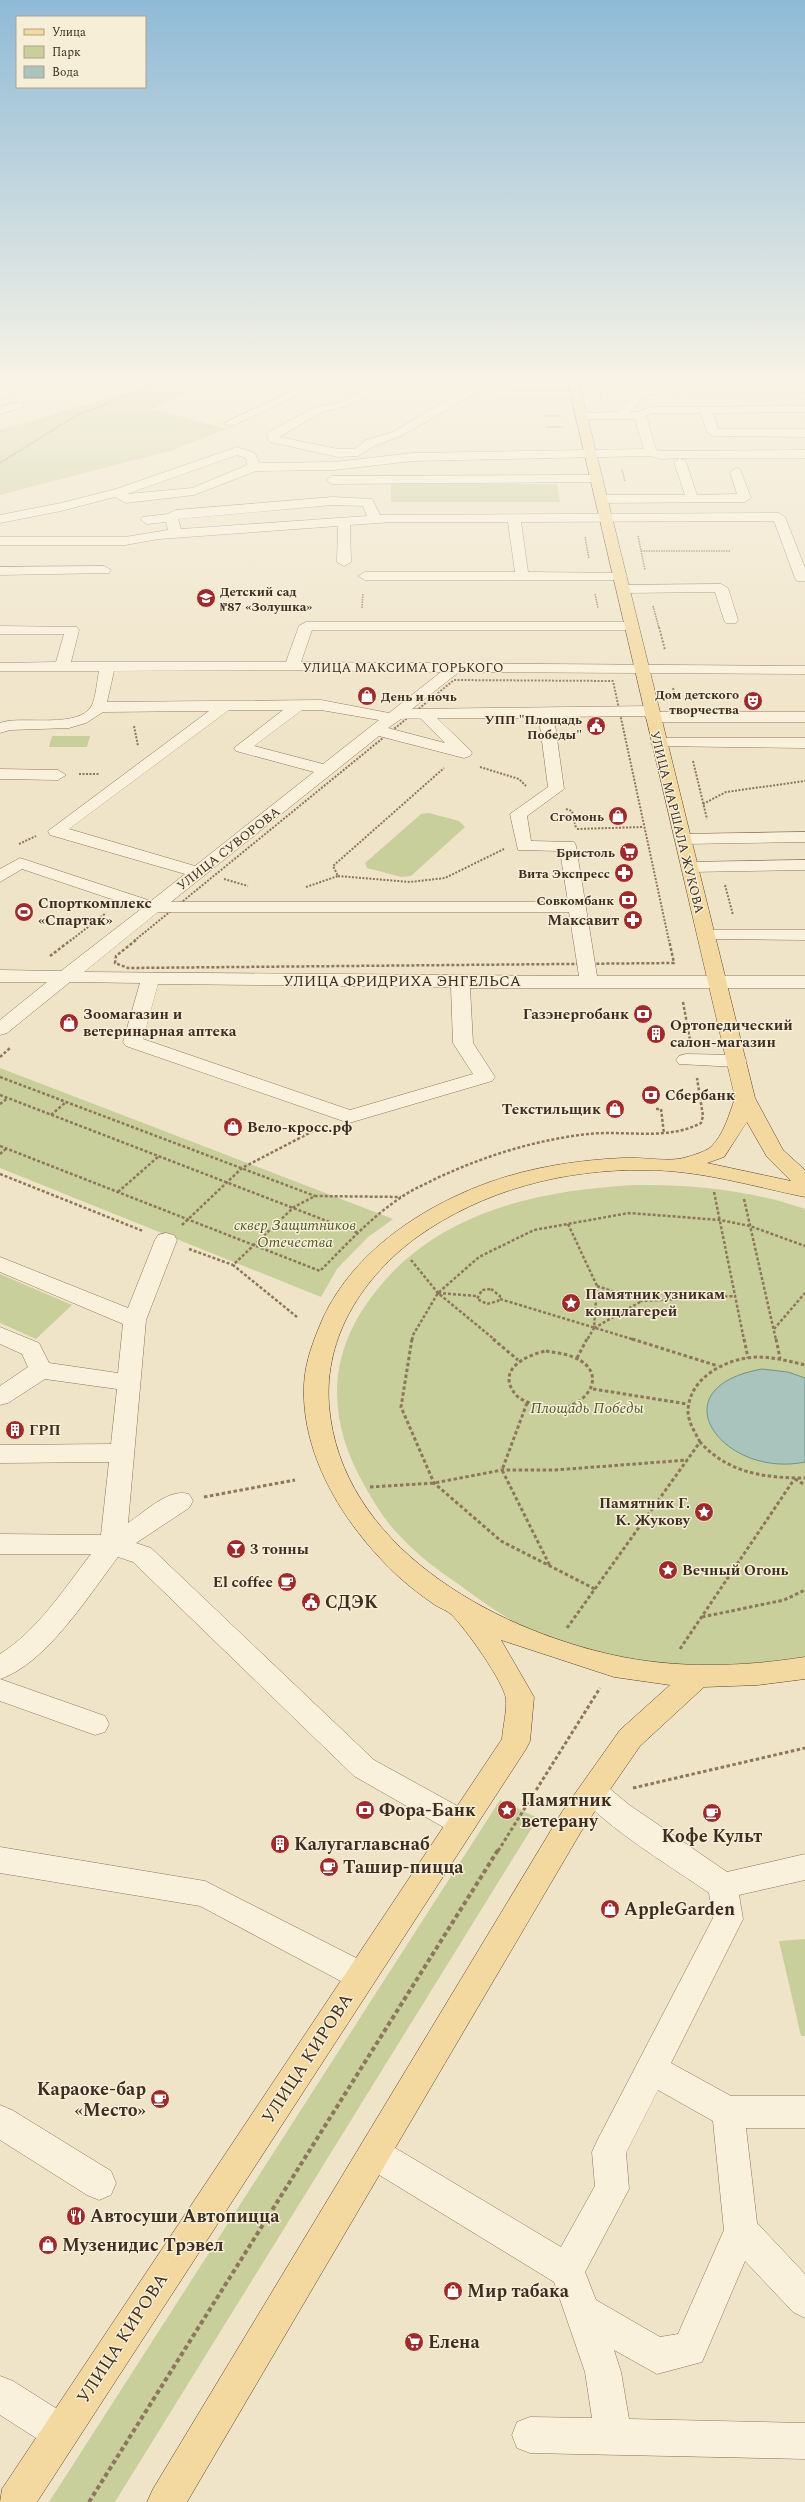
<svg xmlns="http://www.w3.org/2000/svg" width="805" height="2502" font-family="Spectral,serif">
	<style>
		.green { fill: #c9cf9b }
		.water { fill: #a9c4bc; stroke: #6f938a }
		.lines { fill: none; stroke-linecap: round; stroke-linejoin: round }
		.minor-casing { stroke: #8d765c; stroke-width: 1 }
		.major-casing { stroke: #5b4430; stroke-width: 1 }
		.path-far4 { stroke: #8d765c; stroke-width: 1.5; stroke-dasharray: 1.5 1; stroke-linecap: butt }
		.path-far3 { stroke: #8d765c; stroke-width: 2; stroke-dasharray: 2 1.5; stroke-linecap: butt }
		.path-far2 { stroke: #8d765c; stroke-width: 2.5; stroke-dasharray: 3 2; stroke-linecap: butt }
		.path-far1 { stroke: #8d765c; stroke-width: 3; stroke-dasharray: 3.5 2.5; stroke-linecap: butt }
		.path { stroke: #8d765c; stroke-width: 4; stroke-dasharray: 4.5 3; stroke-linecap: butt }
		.minor { fill: #faf1dc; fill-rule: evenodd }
		.major { fill: #f3d9a0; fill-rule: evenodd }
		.labels { text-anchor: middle; stroke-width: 3; stroke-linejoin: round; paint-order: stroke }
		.far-poi-label { font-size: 13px; font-weight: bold; fill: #3d2e20; stroke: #f7eed8; text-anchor: end }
		.far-street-label { font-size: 13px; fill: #3d2e20; stroke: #f7eed8 }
		.poi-label { font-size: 15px; font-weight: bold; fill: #3d2e20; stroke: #f7eed8; text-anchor: start }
		.street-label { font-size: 15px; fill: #3d2e20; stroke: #f7eed8 }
		.park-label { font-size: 15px; font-style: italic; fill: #4d5a26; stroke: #f7eed8 }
		.near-poi-label { font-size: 18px; font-weight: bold; fill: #3d2e20; stroke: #f7eed8; text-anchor: start }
		.near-street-label { font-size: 18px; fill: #3d2e20; stroke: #f7eed8 }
	</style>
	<rect width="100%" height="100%" fill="#f0e4c8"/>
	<path class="green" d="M159 383H210L151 409 227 429 173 450 0 495V430Z
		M391 484H557L560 502H391Z
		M52 736H90L87 747H49Z
		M429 813 459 821 465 827 411 876 401 877 367 868 365 863 421 814Z
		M0 1068 393 1219 367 1238 337 1269 321 1297 0 1168Z
		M634 1185C691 1184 750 1190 805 1209V1658C723 1673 620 1667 542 1636 513 1623 486 1605 461 1586 439 1571 417 1555 399 1535 386 1522 376 1506 367 1490 322 1414 327 1344 387 1278 450 1209 544 1190 634 1185Z
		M0 1274 72 1305 36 1339 0 1323Z
		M500 1800 538 1818 115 2502H49Z
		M805 1939V2036H801L779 1941Z"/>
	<path class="water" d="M762 1369 788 1372 805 1378V1462C723 1479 655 1388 762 1369Z"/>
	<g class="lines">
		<defs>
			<path id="minor" d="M26 383H42L0 398V391Z
				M309 383H324L234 425 230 426 224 423Z
				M380 383H394L351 405 322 412 279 437 338 449H355L366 440 393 432 476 383H489L485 387 512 392H577L583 395 577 398H512L476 393 401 436 374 446 358 456 338 457 270 442 266 434 268 432 314 408 343 401Z
				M805 386V392L647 394 630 412H638L650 407 805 406V412L713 413 718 429H805V437L713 436 707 432 701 413H652L646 416 656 450 662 451 805 450V458H680L686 462 697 495 737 494 730 472 736 468 740 469 751 498 745 502 601 503 595 499 601 495H685L674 462 680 458 661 459 650 456 413 461 334 470 256 471 194 495 126 503 115 497 61 511 0 523V515L61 503 116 489 237 447 255 453 259 463 334 462 413 453 644 449 635 419H582L576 416 582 413 617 412 640 389 644 388ZM237 455 246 458 247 465 192 488 127 494Z
				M19 402 23 403V407L0 414V407Z
				M597 475 601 476 603 479 601 482 332 484 326 480 332 476Z
				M333 497 372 499 380 515 779 513 785 517 805 568V581H797L795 578 774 521 521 522 528 572 625 573 627 576 620 580H365L358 576 365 572H515L508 522H392L350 525 351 562 344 566 337 562 338 526 159 539 125 545H0V537H125L168 530 166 522 147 524 141 520 142 517 168 514 176 510ZM333 505 363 506 367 516 181 529 178 519Z
				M104 566 111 570 109 573 0 575V567Z
				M721 584 728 588 738 620 736 623H726L724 620 715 592 623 593 616 589 623 585Z
				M306 622H632L639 626 632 630H312L301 662 805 666V674L459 672 412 709 651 706 656 708 658 712H805V722H652L647 720 645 716 554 717 564 789 527 816 531 841 574 842 576 846 597 976H805V988H470L473 1043 495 1077 492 1081 349 1123 126 1046 123 1042 140 983 70 982 7 1033 0 1035V1020L47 982H0V970L61 971 141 909 22 869 0 882V869L20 858 151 901 185 874 50 835 48 831 209 711 103 712 86 723 69 728 10 730 0 733V723L3 722C24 716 80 729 92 705 96 696 97 681 99 671H0V663L56 662 64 634H0V626L77 627 79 630 71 662H286L299 626ZM292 670 441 672 389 713 321 700 107 702 114 671ZM229 710H283L234 748 236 751 314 772 195 866 69 829ZM302 710H321L379 720 323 764 254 746ZM420 718 445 743 388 728 401 719ZM437 718H539L548 787 510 814 518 850 560 851 568 902H171L379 736 464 758 470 756 472 753 470 750ZM158 912H569L579 976 84 972ZM158 984 451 987 453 1043 473 1074 350 1110 143 1039Z
				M659 738H805V748L653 746 651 743 653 740Z
				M0 769 58 770 66 775 58 780 0 779Z
				M805 832V842L683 844 677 843 675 839 677 835 683 834Z
				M805 860V870L690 872 684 871 681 867 684 863 690 862Z
				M706 930H805V940L700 939 697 935 700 931Z
				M686 1054 737 1055 744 1057 747 1061 744 1065 737 1067 679 1064 676 1060 679 1056Z
				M166 1233 174 1235 177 1240 146 1320 128 1523C145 1512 168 1488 189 1494L193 1501 189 1508 136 1543 151 1548 374 1760 472 1814 477 1823 472 1832 462 1835 452 1832 354 1776 133 1562 118 1557C89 1595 46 1664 0 1679V1654C37 1631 64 1589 91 1554H0V1534L101 1535 109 1462 0 1463V1445L111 1444 117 1389 45 1379 8 1403 0 1405V1386L28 1367 22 1354 0 1344V1327L39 1343 49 1363 118 1373 123 1324 0 1272V1257L128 1308 155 1240 158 1235Z
				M0 1679 105 1716 109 1724 105 1732 95 1735 0 1701Z
				M593 1780 603 1783 628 1804 727 1872 805 1854V1880L739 1895 743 1919 671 2063 731 2096H805V2128H746L757 2223 805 2274V2318L793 2312 745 2261 702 2362 657 2374 614 2350 621 2372 629 2419 805 2423V2459L530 2453 517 2448 512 2435 517 2422 530 2417 592 2418 585 2372 554 2282 363 2165 358 2154 363 2143 375 2138 387 2143 561 2247 595 2186 592 2152 597 2141 713 1918 709 1893C681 1873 592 1819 579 1792L583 1783ZM658 2090 713 2121 724 2230 678 2334 660 2337 596 2300 585 2272 629 2189 626 2153Z
				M0 1847 205 1881 372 1966 377 1976 372 1986 361 1990 350 1986 200 1906 0 1873Z
				M0 2105 12 2110 111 2171 116 2183 111 2195 99 2200 87 2195 0 2140Z
				M0 2376 13 2381 73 2419 78 2432 73 2445 60 2450 47 2445 0 2415Z"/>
			<path id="major" d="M568 383H579L755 1098 783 1150 805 1170V1197C752 1186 699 1170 645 1170 564 1169 483 1190 417 1237 363 1277 324 1336 329 1405 340 1545 491 1628 613 1655 676 1669 742 1667 805 1657V1679L758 1685 704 1687 640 1746 582 1830 187 2502H147L153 2489 562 1812 620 1730 670 1685 614 1677 501 1640 534 1697 530 1741 526 1749 37 2502H0L2 2489 502 1739C503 1726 507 1711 506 1699 504 1682 465 1628 452 1615 448 1611 440 1608 435 1605 422 1596 410 1587 399 1577 347 1529 301 1458 304 1385 305 1361 314 1339 323 1318 354 1251 423 1206 490 1182 532 1167 579 1160 623 1158 640 1157 662 1161 678 1159 686 1158 705 1152 711 1147 724 1134 729 1115 735 1098ZM747 1122 767 1157 791 1181 707 1163 724 1157Z"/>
		</defs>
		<use href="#minor" class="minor-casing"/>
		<use href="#major" class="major-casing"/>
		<path class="path-far4" d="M597 383 601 398
			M544 416H562
			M546 427H563
			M0 463 77 415 160 383
			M622 470 625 481
			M638 536 645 570
			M585 537 589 559
			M641 551H731
			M595 594 598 608
			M653 606 659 628
			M362 608 363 593"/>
		<path class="path-far3" d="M659 627 665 650
			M673 688 676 698
			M134 726 138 746
			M693 761 707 819
			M480 767 519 779 526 786
			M79 774H100
			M703 804 726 792 805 781
			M566 809 572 811 576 828
			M577 829 643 827
			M19 844 36 836
			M338 876 410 882 445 878 504 849
			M224 879 248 886
			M725 885 733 915
			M306 887 338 876 333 866 444 768
			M70 941 106 913
			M134 941 454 680 613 681 669 941"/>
		<path class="path-far2" d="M136 940 116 956 115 963 128 968 674 963 669 940
			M50 956 71 940
			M683 1002 690 1040
			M0 1057 10 1048
			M0 1077 315 1196
			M0 1095 358 1233
			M0 1104 8 1098
			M656 1109H661L664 1134
			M51 1115 66 1102
			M0 1146 320 1271C346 1245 372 1216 403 1196 413 1189 424 1185 435 1179 484 1156 535 1140 588 1134 626 1130 667 1141 701 1123L703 1116 697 1078
			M0 1154 7 1148
			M0 1174 143 1231
			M118 1192 159 1156
			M714 1192 744 1340
			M744 1199 776 1340
			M568 1224 597 1286 594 1328 587 1340
			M182 1225 242 1168 319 1128
			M189 1249 233 1265
			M411 1260 438 1293 495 1340
			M597 1286 642 1301 736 1296
			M491 1289 500 1296 498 1301 487 1304 477 1299 482 1290Z
			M438 1293 477 1296
			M500 1299 635 1340
			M297 1317 233 1265 294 1207 315 1196 401 1197
			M594 1328 642 1301
			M774 1329 805 1293
			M412 1340 413 1335 438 1293 479 1257 534 1230 629 1213 720 1220 750 1226 805 1246"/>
		<path class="path-far1" d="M412 1339 401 1407 434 1483 501 1541 595 1589
			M493 1339 518 1360
			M632 1339 718 1366
			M744 1339 748 1358
			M776 1339 780 1358
			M546 1351C555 1353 565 1353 573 1357 619 1375 575 1425 531 1404 526 1401 519 1399 516 1395 495 1370 526 1355 546 1351Z
			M577 1358 587 1339
			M593 1389 687 1404
			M527 1403 502 1470 550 1566
			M700 1442C695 1432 688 1422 688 1411 689 1377 727 1358 757 1357 773 1357 789 1361 805 1365
			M795 1479 805 1485
			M370 1487 434 1483 502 1470H555L688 1460
			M204 1497 295 1480
			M702 1617 784 1600 805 1590
			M567 1628 700 1442C728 1473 764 1478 805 1478
			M680 1649 795 1478
			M633 1788 805 1748
			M498 1851 600 1688"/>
		<path class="path" d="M89 2502 498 1850"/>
		<use href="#minor" class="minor"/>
		<use href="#major" class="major"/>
	</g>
	<linearGradient id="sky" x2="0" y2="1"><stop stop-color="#8fbad6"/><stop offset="0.52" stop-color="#f8f3e6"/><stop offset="1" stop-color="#f8f3e6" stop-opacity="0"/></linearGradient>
	<rect width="805" height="733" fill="url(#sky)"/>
	<defs>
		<symbol id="school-disc" viewBox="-11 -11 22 22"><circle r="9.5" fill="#9e2a2b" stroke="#f7eed8"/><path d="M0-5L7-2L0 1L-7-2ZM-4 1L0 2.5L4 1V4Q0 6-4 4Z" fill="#fff"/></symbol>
		<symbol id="shop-disc" viewBox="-11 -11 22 22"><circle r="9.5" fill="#9e2a2b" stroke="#f7eed8"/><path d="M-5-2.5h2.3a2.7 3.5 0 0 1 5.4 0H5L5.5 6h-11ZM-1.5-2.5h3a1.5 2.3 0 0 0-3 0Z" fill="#fff"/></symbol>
		<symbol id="theatre-disc" viewBox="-11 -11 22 22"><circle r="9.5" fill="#9e2a2b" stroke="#f7eed8"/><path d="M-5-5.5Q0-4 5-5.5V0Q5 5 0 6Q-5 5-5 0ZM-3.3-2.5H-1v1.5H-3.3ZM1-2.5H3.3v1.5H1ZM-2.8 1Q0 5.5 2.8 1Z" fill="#fff"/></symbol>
		<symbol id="civic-disc" viewBox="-11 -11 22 22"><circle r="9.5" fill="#9e2a2b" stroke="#f7eed8"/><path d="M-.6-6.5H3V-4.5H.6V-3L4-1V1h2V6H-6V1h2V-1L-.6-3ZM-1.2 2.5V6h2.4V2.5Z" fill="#fff"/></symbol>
		<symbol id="supermarket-disc" viewBox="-11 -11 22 22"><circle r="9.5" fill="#9e2a2b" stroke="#f7eed8"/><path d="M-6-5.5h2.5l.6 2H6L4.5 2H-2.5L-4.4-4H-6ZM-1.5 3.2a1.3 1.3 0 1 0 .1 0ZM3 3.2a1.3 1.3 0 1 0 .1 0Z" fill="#fff"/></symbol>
		<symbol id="pharmacy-disc" viewBox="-11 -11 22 22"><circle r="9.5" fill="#9e2a2b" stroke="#f7eed8"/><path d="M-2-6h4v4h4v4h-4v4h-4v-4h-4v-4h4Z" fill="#fff"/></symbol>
		<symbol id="bank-disc" viewBox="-11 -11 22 22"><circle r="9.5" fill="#9e2a2b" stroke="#f7eed8"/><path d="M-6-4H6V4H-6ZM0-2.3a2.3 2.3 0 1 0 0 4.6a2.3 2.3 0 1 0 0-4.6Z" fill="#fff"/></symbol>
		<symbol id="stadium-disc" viewBox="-11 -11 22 22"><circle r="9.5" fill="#9e2a2b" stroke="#f7eed8"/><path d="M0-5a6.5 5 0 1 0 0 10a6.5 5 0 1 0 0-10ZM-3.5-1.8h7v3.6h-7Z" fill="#fff"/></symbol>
		<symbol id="building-disc" viewBox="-11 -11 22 22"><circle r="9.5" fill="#9e2a2b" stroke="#f7eed8"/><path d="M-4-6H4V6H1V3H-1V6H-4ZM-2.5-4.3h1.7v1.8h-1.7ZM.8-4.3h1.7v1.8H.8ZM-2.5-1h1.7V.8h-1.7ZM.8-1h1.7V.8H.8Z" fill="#fff"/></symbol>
		<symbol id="sight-disc" viewBox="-11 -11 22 22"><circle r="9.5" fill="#9e2a2b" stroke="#f7eed8"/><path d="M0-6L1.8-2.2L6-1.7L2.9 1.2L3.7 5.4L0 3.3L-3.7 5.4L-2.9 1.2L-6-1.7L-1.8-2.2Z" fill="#fff"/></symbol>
		<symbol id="bar-disc" viewBox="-11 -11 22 22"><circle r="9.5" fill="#9e2a2b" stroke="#f7eed8"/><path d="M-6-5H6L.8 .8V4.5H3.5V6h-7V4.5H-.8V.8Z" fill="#fff"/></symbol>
		<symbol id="cafe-disc" viewBox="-11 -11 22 22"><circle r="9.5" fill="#9e2a2b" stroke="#f7eed8"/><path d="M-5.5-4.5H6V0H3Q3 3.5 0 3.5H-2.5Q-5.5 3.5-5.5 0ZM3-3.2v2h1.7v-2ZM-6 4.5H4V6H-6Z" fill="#fff"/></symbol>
		<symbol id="restaurant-disc" viewBox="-11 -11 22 22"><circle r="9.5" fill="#9e2a2b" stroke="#f7eed8"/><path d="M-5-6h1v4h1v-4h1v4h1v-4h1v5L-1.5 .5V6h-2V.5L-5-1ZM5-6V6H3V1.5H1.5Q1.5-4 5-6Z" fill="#fff"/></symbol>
	</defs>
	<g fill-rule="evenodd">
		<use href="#school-disc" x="195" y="587" width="22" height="22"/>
		<use href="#shop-disc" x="356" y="685" width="22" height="22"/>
		<use href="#theatre-disc" x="742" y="690" width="22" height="22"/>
		<use href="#civic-disc" x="585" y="715" width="22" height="22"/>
		<use href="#shop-disc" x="607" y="805" width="22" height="22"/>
		<use href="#supermarket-disc" x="618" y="841" width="22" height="22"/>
		<use href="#pharmacy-disc" x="613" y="862" width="22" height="22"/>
		<use href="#bank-disc" x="617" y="889" width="22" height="22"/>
		<use href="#stadium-disc" x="13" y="901" width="22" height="22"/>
		<use href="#pharmacy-disc" x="622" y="909" width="22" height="22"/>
		<use href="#bank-disc" x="632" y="1003" width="22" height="22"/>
		<use href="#shop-disc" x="58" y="1012" width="22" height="22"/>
		<use href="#building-disc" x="645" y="1023" width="22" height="22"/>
		<use href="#bank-disc" x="640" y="1084" width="22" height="22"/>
		<use href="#shop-disc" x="604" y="1098" width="22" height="22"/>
		<use href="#shop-disc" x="222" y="1116" width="22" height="22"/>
		<use href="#sight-disc" x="560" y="1292" width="22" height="22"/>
		<use href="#building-disc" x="4" y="1419" width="22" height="22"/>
		<use href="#sight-disc" x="693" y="1501" width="22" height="22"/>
		<use href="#bar-disc" x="225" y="1538" width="22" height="22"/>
		<use href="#sight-disc" x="657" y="1559" width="22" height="22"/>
		<use href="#cafe-disc" x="276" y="1571" width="22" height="22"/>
		<use href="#civic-disc" x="300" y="1591" width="22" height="22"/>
		<use href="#bank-disc" x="354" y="1799" width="22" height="22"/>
		<use href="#sight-disc" x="496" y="1799" width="22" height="22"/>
		<use href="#cafe-disc" x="701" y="1802" width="22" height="22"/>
		<use href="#building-disc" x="269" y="1833" width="22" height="22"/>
		<use href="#cafe-disc" x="318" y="1856" width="22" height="22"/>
		<use href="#shop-disc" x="599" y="1898" width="22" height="22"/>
		<use href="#cafe-disc" x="149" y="2088" width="22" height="22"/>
		<use href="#restaurant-disc" x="65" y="2205" width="22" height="22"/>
		<use href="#shop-disc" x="37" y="2234" width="22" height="22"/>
		<use href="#shop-disc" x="442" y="2280" width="22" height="22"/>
		<use href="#supermarket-disc" x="403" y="2331" width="22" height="22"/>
	</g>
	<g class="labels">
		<g class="far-poi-label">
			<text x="220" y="596" text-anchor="start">Детский сад<tspan x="220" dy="15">№87 «Золушка»</tspan></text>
			<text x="739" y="699">Дом детского<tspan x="739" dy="15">творчества</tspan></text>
			<text x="381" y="701" text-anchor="start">День и ночь</text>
			<text x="582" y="724">УПП "Площадь<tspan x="582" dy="15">Победы"</tspan></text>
			<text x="604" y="821">Сгомонь</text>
			<text x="615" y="857">Бристоль</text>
			<text x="610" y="878">Вита Экспресс</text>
			<text x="614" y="905">Совкомбанк</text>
		</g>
		<g class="far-street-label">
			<text x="403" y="672">УЛИЦА МАКСИМА ГОРЬКОГО</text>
			<text transform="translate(678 822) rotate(76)" y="5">УЛИЦА МАРШАЛА ЖУКОВА</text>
			<text transform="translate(228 848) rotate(-38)" y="5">УЛИЦА СУВОРОВА</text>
		</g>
		<g class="poi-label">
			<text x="38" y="908">Спорткомплекс<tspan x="38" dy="17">«Спартак»</tspan></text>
			<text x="619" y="925" text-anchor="end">Максавит</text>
			<text x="83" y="1019">Зоомагазин и<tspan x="83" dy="17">ветеринарная аптека</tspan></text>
			<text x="629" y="1019" text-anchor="end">Газэнергобанк</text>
			<text x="670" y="1030">Ортопедический<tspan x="670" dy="17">салон-магазин</tspan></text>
			<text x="665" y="1100">Сбербанк</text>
			<text x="601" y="1114" text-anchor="end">Текстильщик</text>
			<text x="247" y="1132">Вело-кросс.рф</text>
			<text x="585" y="1299">Памятник узникам<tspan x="585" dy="17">концлагерей</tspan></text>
			<text x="29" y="1435">ГРП</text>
			<text x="690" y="1508" text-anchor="end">Памятник Г.<tspan x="690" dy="17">К. Жукову</tspan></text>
			<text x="250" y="1554">3 тонны</text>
			<text x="682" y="1575">Вечный Огонь</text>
			<text x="273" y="1587" text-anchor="end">El coffee</text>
		</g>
		<g class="street-label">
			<text x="402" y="986">УЛИЦА ФРИДРИХА ЭНГЕЛЬСА</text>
		</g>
		<g class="park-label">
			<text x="295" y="1230">сквер Защитников<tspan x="295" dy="17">Отечества</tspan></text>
			<text x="587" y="1413">Площадь Победы</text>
		</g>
		<g class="near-poi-label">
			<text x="325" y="1608">СДЭК</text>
			<text x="521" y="1806">Памятник<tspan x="521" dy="21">ветерану</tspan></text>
			<text x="379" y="1816">Фора-Банк</text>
			<text x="712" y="1842" text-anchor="middle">Кофе Культ</text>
			<text x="294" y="1850">Калугаглавснаб</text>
			<text x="343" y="1873">Ташир-пицца</text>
			<text x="624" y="1915">AppleGarden</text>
			<text x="146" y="2095" text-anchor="end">Караоке-бар<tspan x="146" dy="21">«Место»</tspan></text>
			<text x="90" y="2222">Автосуши Автопицца</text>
			<text x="62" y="2251">Музенидис Трэвел</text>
			<text x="467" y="2297">Мир табака</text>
			<text x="428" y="2348">Елена</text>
		</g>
		<g class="near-street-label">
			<text transform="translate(307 2058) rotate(-57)" y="6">УЛИЦА КИРОВА</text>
			<text transform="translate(122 2338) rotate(-57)" y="6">УЛИЦА КИРОВА</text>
		</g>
	</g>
	<rect x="16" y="16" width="130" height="72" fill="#f7eed8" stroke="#ada18e"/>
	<rect x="24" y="29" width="20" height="6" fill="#f3d9a0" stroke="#ada18e"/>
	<text x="52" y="36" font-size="12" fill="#3d2e20">Улица</text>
	<rect x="24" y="46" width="20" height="12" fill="#c9cf9b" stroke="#ada18e"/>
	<text x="52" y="56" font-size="12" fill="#3d2e20">Парк</text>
	<rect x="24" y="66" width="20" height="12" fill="#a9c4bc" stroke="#ada18e"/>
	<text x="52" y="76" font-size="12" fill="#3d2e20">Вода</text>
</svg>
